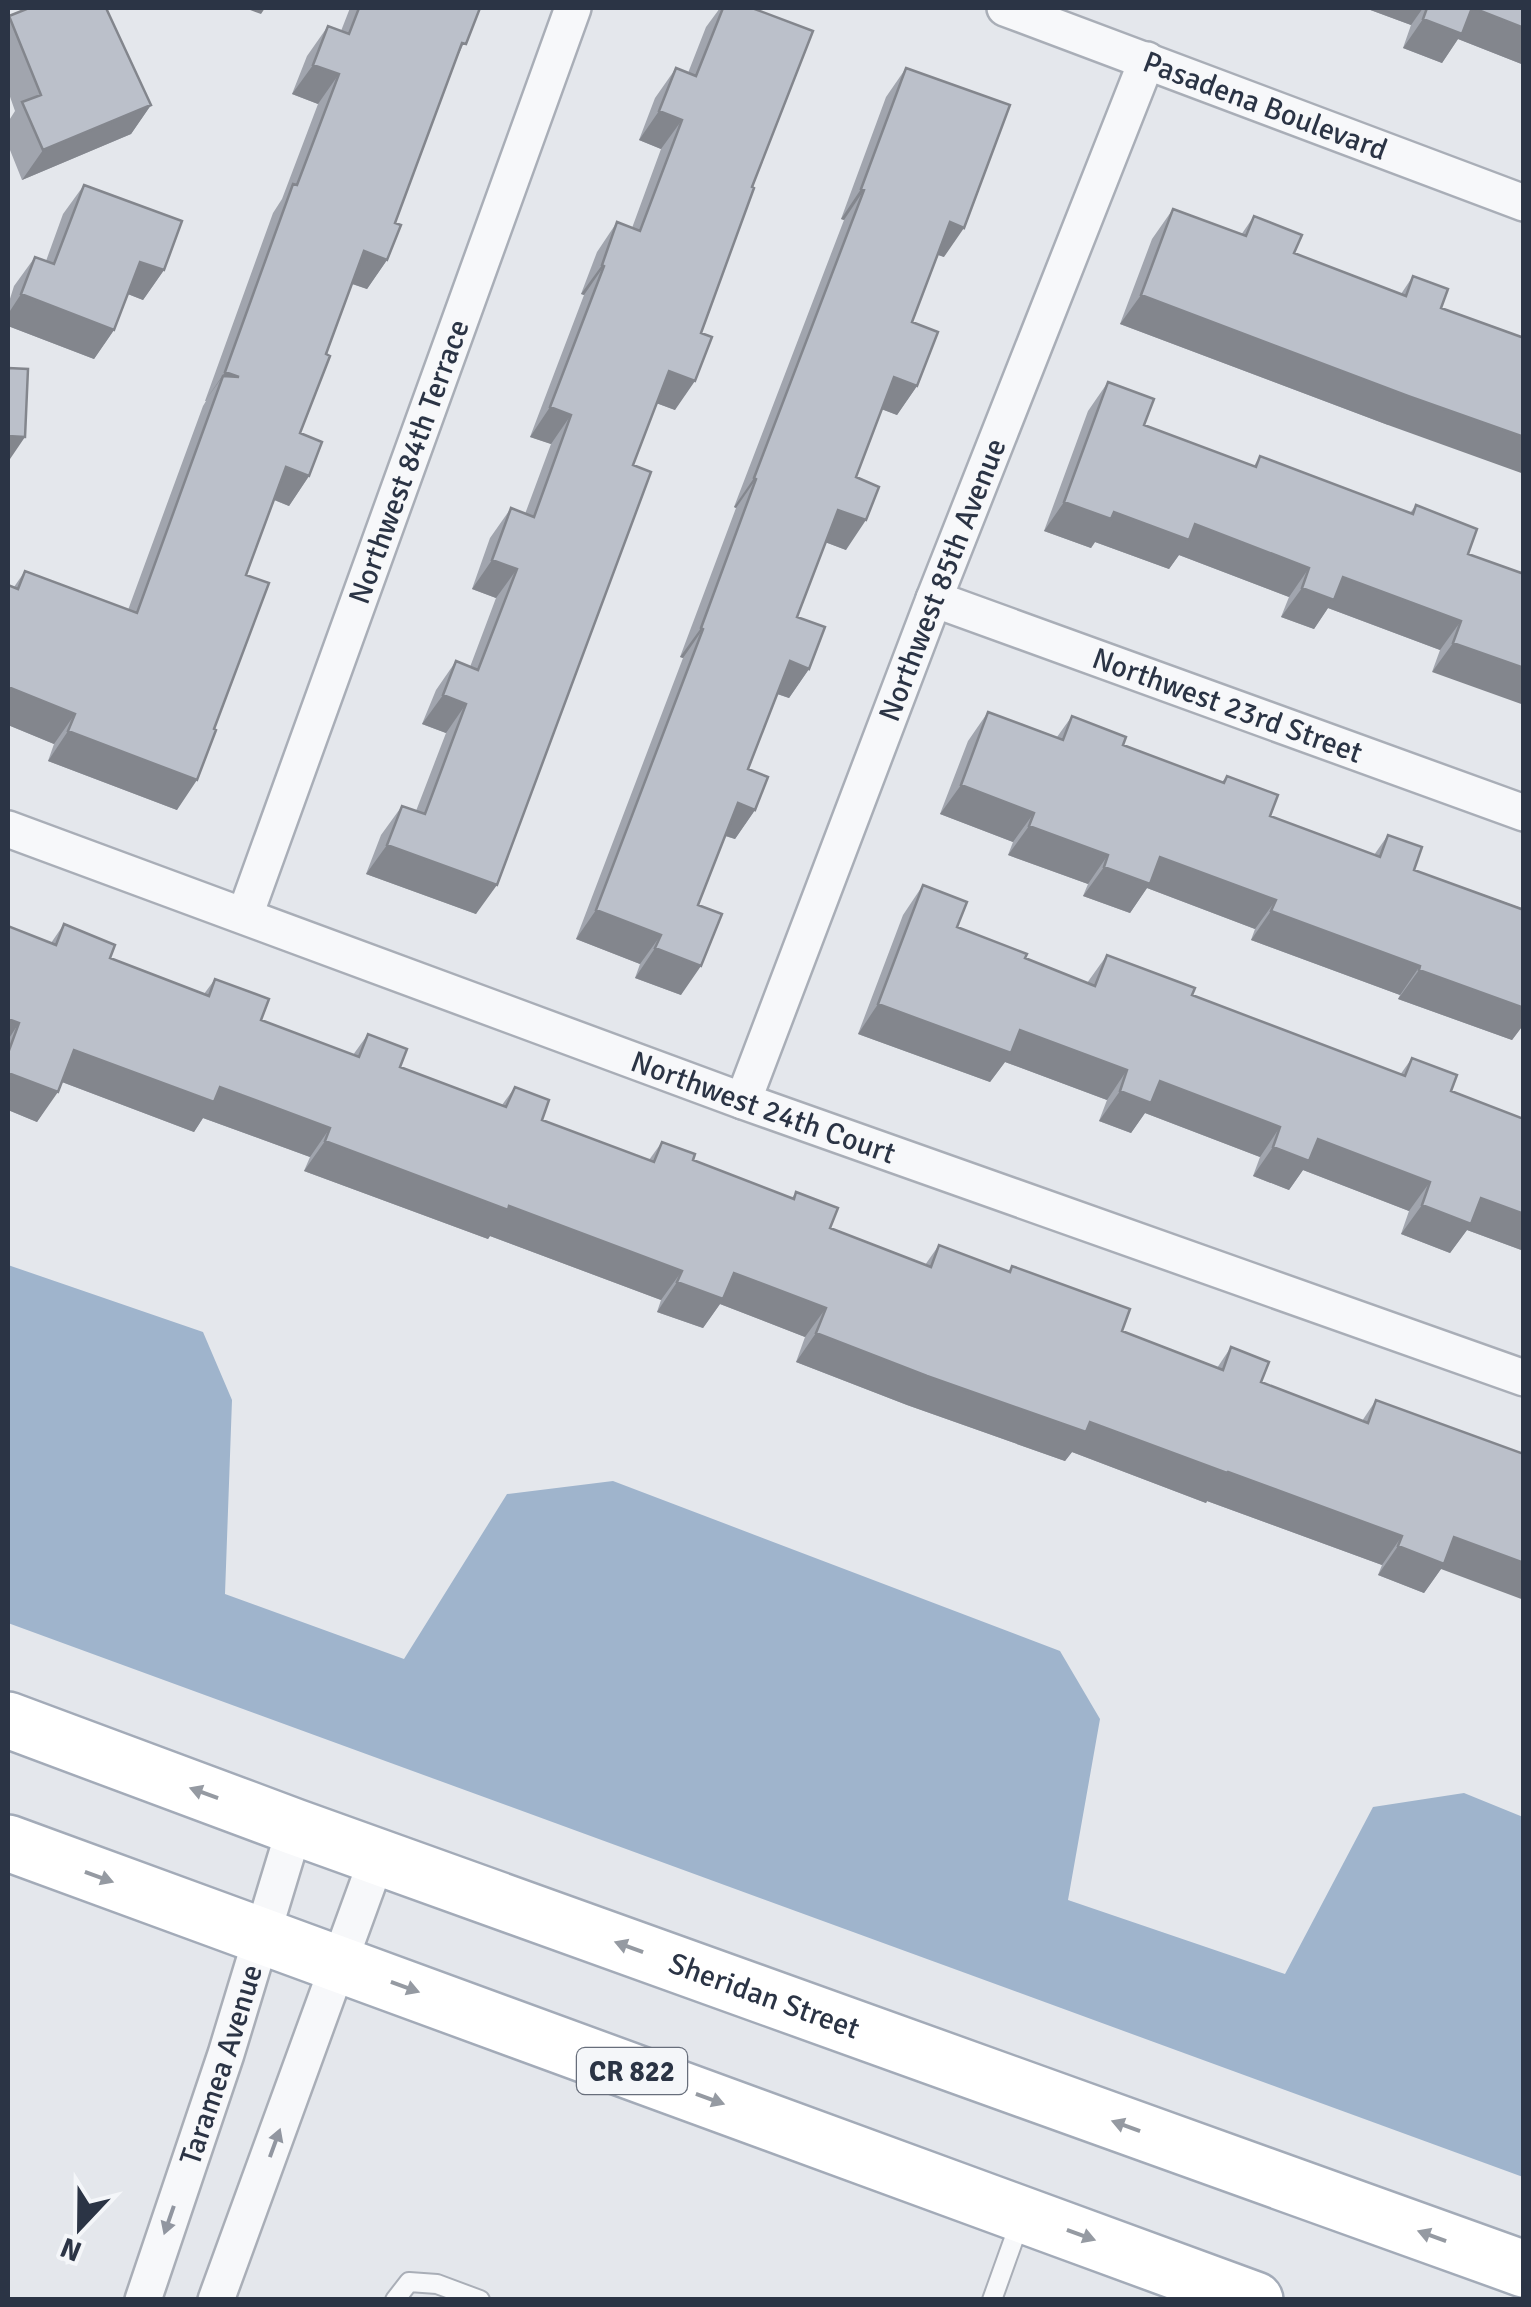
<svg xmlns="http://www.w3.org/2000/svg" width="1531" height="2307" font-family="Signika,sans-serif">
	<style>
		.water { fill: #9fb4cc }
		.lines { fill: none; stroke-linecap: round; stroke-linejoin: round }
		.lane-casing { stroke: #a9aeb7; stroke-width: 22 }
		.street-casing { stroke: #a9aeb7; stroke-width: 40 }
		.primary-casing { stroke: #a3abb8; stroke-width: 60 }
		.lane { stroke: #f7f8fa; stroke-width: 18 }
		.street { stroke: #f7f8fa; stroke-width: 35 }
		.primary { stroke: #fff; stroke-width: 55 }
		.wall { fill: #a1a5ae }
		.shaded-wall { fill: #83868d }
		.building { fill: #bbc0ca; stroke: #83868d; stroke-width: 2.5 }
		.oneway { fill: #959aa2 }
		.oneway2 { fill: #9196a0 }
		.labels { text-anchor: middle; stroke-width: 8; stroke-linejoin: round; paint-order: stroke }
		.shield { fill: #f4f6f9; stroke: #676e7b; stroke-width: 2.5 }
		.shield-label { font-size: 28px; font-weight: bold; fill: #2b3445 }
		.street-label { font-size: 30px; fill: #2b3445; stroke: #f4f6f9 }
	</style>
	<rect width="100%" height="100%" fill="#e4e7ec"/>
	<path class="water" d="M8 1265 203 1332 232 1400 225 1594 404 1659 507 1494 613 1481 1060 1651 1100 1719 1068 1900 1285 1974 1373 1807 1464 1793 1523 1817V2177L8 1623Z"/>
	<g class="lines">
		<defs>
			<path id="lane" d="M395 2300 409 2282 437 2284 480 2300
				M992 2300 1021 2219"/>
			<g id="street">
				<path id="s1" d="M1005 8 1524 203"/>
				<path id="s2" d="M934 599 1524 813"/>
				<path id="s3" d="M8 829 743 1101 1524 1378"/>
				<path id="s4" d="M245 915 573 8"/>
				<path id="s5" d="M743 1101 934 599 1147 60"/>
				<path id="s6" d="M143 2300 226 2054 295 1827"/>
				<path d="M216 2300 378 1856"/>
			</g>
			<g id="primary">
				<path id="s7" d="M8 1720 295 1827 1524 2269"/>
				<path d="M8 1843 1255 2300"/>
			</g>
		</defs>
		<use href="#lane" class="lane-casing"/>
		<use href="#street" class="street-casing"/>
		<use href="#primary" class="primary-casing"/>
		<use href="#lane" class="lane"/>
		<use href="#street" class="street"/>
		<use href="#primary" class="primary"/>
	</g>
	<path class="wall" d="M350 8H480L457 58 395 223 387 260 367 289 352 284 326 354 300 433 309 476 289 506 274 500 246 575 177 810 48 761 54 744 8 725V585L14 587 25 571 128 610 203 406 206 401H205L273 213 282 199 318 104 292 94 307 56 328 26 341 31Z
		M720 8H752V187L675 410 656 403 633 465 476 914 366 874 381 835 402 806 416 811 446 733 422 724 436 690 456 661 470 667 496 598 472 589 490 538 511 508 525 514 551 444 530 437 584 295 581 294 597 252 617 222 632 228 661 149 639 140 655 98 676 68 688 73 706 27Z
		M1365 8H1524V65L1458 39 1442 63 1403 48 1411 25Z
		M9 16 151 105 131 134 22 180 8 145V122L15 111 8 91V19Z
		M906 68 944 257 938 255 912 322 917 386 897 415 882 409 856 477 846 550 825 542 797 617 809 669 789 698 777 694 748 769 755 810 735 839 725 836 698 905 681 995 635 978 640 964 576 939 683 658 680 657 736 508 734 507 844 220 841 219 886 97Z
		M84 185 164 270 143 300 128 294 114 330 94 359 8 326V305L14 286 35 257 46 261 63 214Z
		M1173 209 1241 235 1254 216 1294 253 1401 294 1413 276 1388 425 1120 324 1152 239Z
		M1108 382 1144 425 1254 466 1260 456 1410 513 1416 505 1468 554 1524 574 1432 672 1440 650 1328 608 1314 629 1281 617 1289 597 1179 555 1169 569 1095 542 1091 548 1044 531 1088 411Z
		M988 712 1057 737 1072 716 1123 745 1222 782 1227 776 1270 816 1374 855 1388 835 1414 870 1524 909V1024L1512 1040 1398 999 1400 995 1251 940 1255 929 1147 888 1130 913 1083 896 1088 884 1008 855 1013 842 940 814 968 741Z
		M923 885 957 927 1025 958 1087 983 1107 955 1192 995 1400 1075 1412 1058 1451 1091 1524 1119V1251L1467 1230 1450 1253 1401 1234 1409 1211 1303 1170 1289 1190 1253 1176 1260 1157 1145 1113 1131 1133 1099 1121 1107 1100 1005 1062 990 1082 858 1034 903 915Z
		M64 924 110 958 204 994 215 979 261 1020 353 1055 368 1034 400 1067 502 1105 515 1087 542 1120 649 1160 662 1142 693 1160 792 1198 796 1192 830 1228 925 1265 939 1245 1008 1272 1012 1266 1122 1331 1217 1368 1231 1347 1261 1382 1362 1421 1376 1400 1441 1569 1424 1593 1378 1575 1382 1565 1207 1501 1206 1503 1072 1452 1065 1461 907 1405 796 1362 805 1337 720 1304 703 1328 657 1312 661 1300 490 1236 488 1239 304 1171 310 1157 203 1118 194 1132 62 1082 37 1122 8 1110V926L51 943Z"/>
	<path class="shaded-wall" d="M245 8H265L261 14Z
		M1365 8H1423L1411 25Z
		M1472 8 1524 28V65L1458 39 1442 63 1403 48 1423 19Z
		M313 65 339 74 318 104 292 94Z
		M151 105 131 134 22 180 43 150Z
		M659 111 682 120 661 149 639 140Z
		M861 189 864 190 844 220 841 219Z
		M950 222 964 228 944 257 930 252Z
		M364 251 387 260 367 289 344 281Z
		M140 262 164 270 143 300 120 291Z
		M602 265 604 266 584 295 581 294Z
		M21 294 114 330 94 359 8 326V314Z
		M1141 295 1524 437V474L1388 425 1120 324Z
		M669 371 695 381 675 410 648 400Z
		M225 372 239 377 223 376 205 401Z
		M894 377 917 386 897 415 873 406Z
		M550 407 571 415 551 444 530 437Z
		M8 436 25 437 8 462Z
		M286 467 309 476 289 506 265 496Z
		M754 478 756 479 736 508 734 507Z
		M1064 502 1114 512 1195 524 1309 568 1289 597 1179 555 1169 569 1095 542 1091 548 1044 531Z
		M838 510 866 520 846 550 817 539Z
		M492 560 517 569 496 598 472 589Z
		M1343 577 1461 621 1440 650 1328 608 1314 629 1281 617 1302 588Z
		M701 628 703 629 683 658 680 657Z
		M1453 643 1524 668V705L1432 672Z
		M790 661 809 669 789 698 769 691Z
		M8 687 75 714 54 744 8 725Z
		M443 695 466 704 446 733 422 724Z
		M68 731 197 780 177 810 48 761Z
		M961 785 1034 813 1013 842 940 814Z
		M738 803 755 810 735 839 717 833Z
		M1029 826 1108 855 1088 884 1008 855Z
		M387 845 497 885 476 914 366 874Z
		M1160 857 1276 900 1255 929 1147 888 1130 913 1083 896 1104 867Z
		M596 910 661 935 640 964 576 939Z
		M1271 911 1420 966 1400 995 1251 940Z
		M655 948 701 966 681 995 635 978Z
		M1419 970 1524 1008V1024L1512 1040 1398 999Z
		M878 1004 1020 1030 1127 1070 1107 1100 1005 1062 990 1082 858 1034Z
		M8 1019 19 1023 8 1040Z
		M74 1050 220 1087 330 1128 310 1157 203 1118 194 1132 54 1079Z
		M8 1073 58 1092 37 1122 8 1110Z
		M1160 1081 1280 1127 1260 1157 1145 1113 1131 1133 1099 1121 1120 1091Z
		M1318 1139 1430 1182 1409 1211 1303 1170 1289 1190 1253 1176 1273 1147Z
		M325 1141 509 1206 682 1271 661 1300 490 1236 488 1239 304 1171Z
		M1481 1198 1524 1214V1251L1467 1230 1450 1253 1401 1234 1422 1205Z
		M734 1273 826 1308 805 1337 720 1304 703 1328 657 1312 677 1282Z
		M816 1333 1090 1422 1402 1536 1382 1565 1207 1501 1206 1503 1072 1452 1065 1461 907 1405 796 1362Z
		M1454 1537 1524 1563V1600L1441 1569 1424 1593 1378 1575 1398 1546Z"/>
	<path class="building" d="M29 8H106L151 105 43 150 22 102 41 95 9 16Z
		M359 8H480L466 44 462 43 395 223 401 225 387 260 364 251 326 354 330 356 300 433 322 442 309 476 286 467 246 575 269 583 214 729 216 730 197 780 68 731 75 714 8 687V585L18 589 25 571 137 613 223 376 239 377 225 372 293 184 297 185 339 74 313 65 328 26 349 34Z
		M723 8H752L813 31 752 187 754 188 701 333 712 337 695 381 669 371 633 465 651 472 497 885 387 845 402 806 425 814 466 704 443 695 456 661 478 670 517 569 492 560 511 508 534 517 571 415 550 407 604 266 602 265 617 222 640 231 682 120 659 111 676 68 696 76Z
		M1427 8H1472L1462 34 1423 19Z
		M1473 8H1524V28Z
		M906 68 1010 105 964 228 950 222 912 322 938 332 917 386 894 377 856 477 879 487 866 520 838 510 797 617 825 627 809 669 790 661 748 769 768 777 755 810 738 803 698 905 722 914 701 966 655 948 661 935 596 910 703 629 701 628 756 479 754 478 864 190 861 189Z
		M84 185 182 221 164 270 140 262 114 330 21 294 35 257 54 264Z
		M1173 209 1246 236 1254 216 1302 235 1294 253 1406 296 1413 276 1448 289 1441 308 1524 338V437L1408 396 1141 295Z
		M8 368 28 369 25 437 8 436Z
		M1108 382 1154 399 1144 425 1256 467 1260 456 1413 514 1416 505 1477 529 1468 554 1524 574V668L1453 643 1461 621 1343 577 1334 600 1302 588 1309 568 1195 524 1189 540 1114 512 1111 519 1064 502Z
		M988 712 1063 740 1072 716 1126 737 1123 745 1224 783 1227 776 1278 795 1270 816 1380 857 1388 835 1422 847 1414 870 1524 910V1008L1419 970 1420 966 1271 911 1276 900 1160 857 1150 884 1104 867 1108 855 1029 826 1034 813 961 785Z
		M923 885 967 902 957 927 1027 954 1025 958 1095 986 1107 955 1195 988 1192 995 1405 1076 1412 1058 1457 1075 1451 1091 1524 1119V1214L1481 1198 1471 1224 1422 1205 1430 1182 1318 1139 1309 1161 1273 1147 1280 1127 1160 1081 1151 1103 1120 1091 1127 1070 1020 1030 1011 1053 878 1004Z
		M64 924 115 945 110 958 209 996 215 979 269 999 261 1020 359 1057 368 1034 407 1049 400 1067 506 1107 515 1087 549 1100 542 1120 654 1162 662 1142 695 1154 693 1160 794 1199 796 1192 838 1208 830 1228 931 1267 939 1245 1010 1272 1012 1266 1130 1309 1122 1331 1223 1370 1231 1347 1269 1362 1261 1382 1368 1423 1376 1400 1524 1454V1563L1454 1537 1444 1564 1398 1546 1402 1536 1228 1472 1227 1473 1090 1422 1086 1432 927 1376 816 1333 826 1308 734 1273 723 1299 677 1282 682 1271 509 1206 508 1210 325 1141 330 1128 220 1087 214 1102 74 1050 58 1092 8 1073V1053L19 1023 8 1019V926L56 945Z"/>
	<defs><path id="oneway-solid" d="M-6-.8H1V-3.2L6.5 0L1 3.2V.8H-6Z" transform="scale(2.5)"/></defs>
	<g class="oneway">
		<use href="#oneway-solid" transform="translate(204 1793) rotate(-160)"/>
		<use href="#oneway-solid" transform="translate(99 1877) rotate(20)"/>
		<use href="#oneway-solid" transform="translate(629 1947) rotate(-160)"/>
		<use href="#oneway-solid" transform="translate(405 1987) rotate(20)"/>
		<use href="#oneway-solid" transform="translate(710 2099) rotate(20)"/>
		<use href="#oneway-solid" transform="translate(1126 2126) rotate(-160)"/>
		<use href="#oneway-solid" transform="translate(1081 2235) rotate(20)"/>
		<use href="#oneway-solid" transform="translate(1432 2236) rotate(-160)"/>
	</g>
	<g class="oneway2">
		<use href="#oneway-solid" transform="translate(275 2143) rotate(-70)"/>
		<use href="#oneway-solid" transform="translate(169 2220) rotate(109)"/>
	</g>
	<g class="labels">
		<rect class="shield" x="577" y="2048" width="110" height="46" rx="8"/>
		<g class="shield-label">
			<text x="632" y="2081">CR 822</text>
		</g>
		<g class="street-label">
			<text dy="10" stroke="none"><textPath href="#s1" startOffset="278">Pasadena Boulevard</textPath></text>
			<text dy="10" stroke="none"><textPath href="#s4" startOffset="482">Northwest 84th Terrace</textPath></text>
			<text dy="10" stroke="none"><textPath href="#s5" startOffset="558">Northwest 85th Avenue</textPath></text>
			<text dy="10" stroke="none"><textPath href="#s2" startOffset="312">Northwest 23rd Street</textPath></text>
			<text dy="10" stroke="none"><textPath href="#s3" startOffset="805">Northwest 24th Court</textPath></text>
			<text dy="10" stroke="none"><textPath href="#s7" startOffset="805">Sheridan Street</textPath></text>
			<text dy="10" stroke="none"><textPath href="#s6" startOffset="248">Taramea Avenue</textPath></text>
		</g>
	</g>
	<rect width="1531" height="2307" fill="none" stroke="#2b3445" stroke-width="20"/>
	<g transform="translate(80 2227) rotate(202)" stroke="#f4f6f9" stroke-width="8" paint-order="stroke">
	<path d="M0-8L18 38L0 25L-18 38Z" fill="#2b3445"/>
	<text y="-15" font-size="28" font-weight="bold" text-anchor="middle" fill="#2b3445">N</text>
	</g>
</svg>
